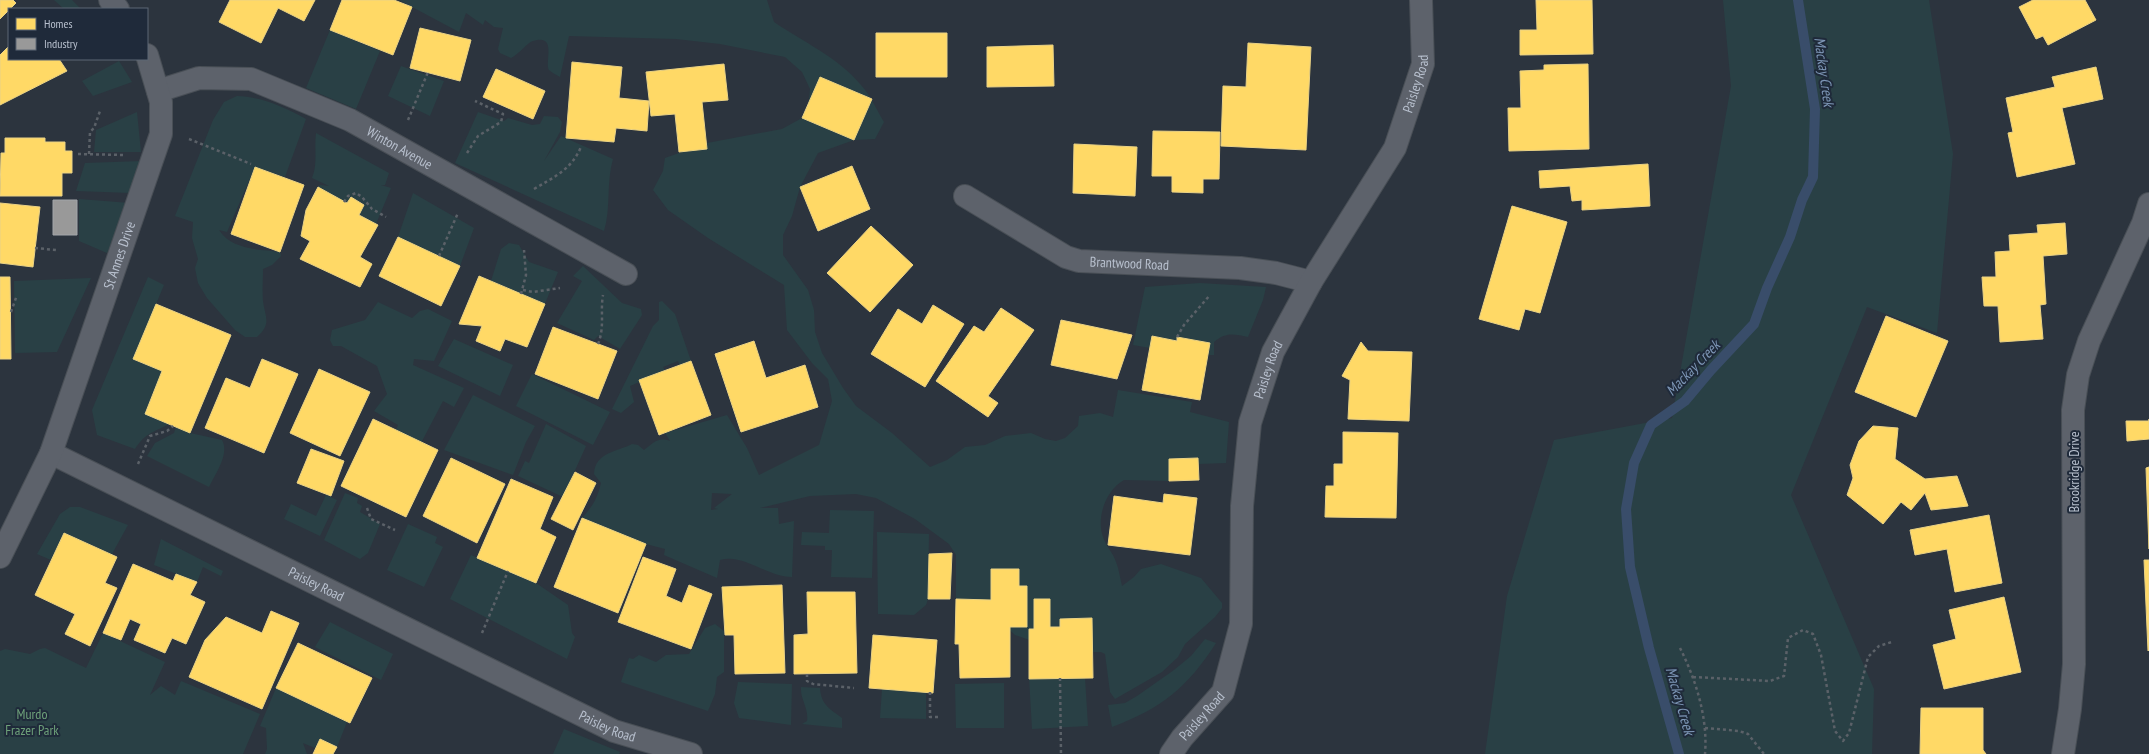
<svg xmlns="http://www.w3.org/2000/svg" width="2149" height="754" font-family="'PT Sans Narrow',sans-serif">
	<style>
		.green { fill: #294045; fill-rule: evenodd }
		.homes { fill: #ffd966; stroke: #ead285 }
		.industry { fill: #999; stroke: #a2a5a9 }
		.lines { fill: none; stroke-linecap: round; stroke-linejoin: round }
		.stream { stroke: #394d6a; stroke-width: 10 }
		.minor-casing { stroke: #494f56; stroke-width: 24 }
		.path { stroke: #5b6168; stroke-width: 2.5; stroke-dasharray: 3 3; stroke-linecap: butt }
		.minor { stroke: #5d626b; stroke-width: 22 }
		.labels { text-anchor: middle; stroke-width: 4; stroke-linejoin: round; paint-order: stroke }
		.street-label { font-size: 14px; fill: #b8c0ce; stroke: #1f2a3a }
		.park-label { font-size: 14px; fill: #6da079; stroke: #1f2a3a }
		.water-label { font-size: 15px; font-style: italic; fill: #7d96b6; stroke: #1f2a3a }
	</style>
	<rect width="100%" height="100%" fill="#2c343e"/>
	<path class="green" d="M54 0H72L81 9H64Z
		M399 0H767L774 22C803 42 838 57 861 85 871 96 876 109 884 122L875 139 854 140 818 153 800 187 792 216 783 235V255L808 290 814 310 815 332 822 353 843 388 856 406 892 433 930 467 947 460 965 447 985 445 1005 436 1031 433 1045 439 1056 441 1065 438 1078 426 1079 416 1100 413 1113 417 1118 390 1192 402 1190 412 1229 422 1226 463 1199 464 1198 458 1169 459V481L1124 480C1106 490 1096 517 1103 537 1106 546 1113 553 1116 562 1119 569 1120 578 1122 586L1134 577 1141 569 1161 564 1201 578 1222 603V608L1215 617 1185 644 1178 657 1162 672 1115 699 1110 692 1105 654 1101 652H1078L1038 643 1015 635 978 600 956 599V555L949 544 915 519 876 498 856 494 810 496 760 508H778L779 524 794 521 792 577C767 577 743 553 720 560L717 578 664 555 665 549 646 544 582 518C593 506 597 499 601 483L594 474C595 452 617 452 632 444L638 445 644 450C652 444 658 436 670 441L665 433 727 415 747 448 759 475 819 445 832 401 828 379 812 363 787 330 784 285 708 238 668 210 653 190 663 171 665 158 707 143 782 129 802 118 808 108 810 89 802 72 785 57 720 44 676 39 569 36 560 77C557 75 552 73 549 70 544 63 558 33 533 41 528 42 519 54 511 58L500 53 498 49 503 28 494 27 485 20 483 25 466 13 459 32ZM712 493 732 494 714 508 718 509 711 510Z
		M1723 0H1929L1953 154 1937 333 1867 307 1791 495 1874 689 1872 754H1485L1507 596 1554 440 1672 418 1731 86Z
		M330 30 380 51 356 109 306 88Z
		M119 61 132 82 93 96 82 81Z
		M401 66 444 81 430 116 388 96Z
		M237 96C262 97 284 107 306 119L285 177 255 167 227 232 219 230C232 250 258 249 280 252L281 256 272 265 263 269C263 280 262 290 263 301 265 317 272 324 257 337H245L235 330 207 298 198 283 195 268 198 259 192 238 193 222 175 216 213 120 224 102Z
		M137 112 141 152H94L96 130Z
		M478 112 504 121 508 118 532 125 540 124 544 116 558 117 562 122 560 132 544 161 561 136 613 159C606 183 611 208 604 231L455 163Z
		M316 133 389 173 385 185H381L391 188 376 224 359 215 364 204 351 197 347 203 318 187 320 185 329 186 312 178C318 163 314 149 316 133Z
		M142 161 131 193 76 191 85 163Z
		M413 193 474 228 460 266 398 237Z
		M79 199 130 203 107 253 79 241Z
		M509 243 519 245 529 262 558 272 544 306 541 302 491 281 501 249Z
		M583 266 622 303 641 309 642 315 620 349 598 336 594 340 557 323 582 281 573 276Z
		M148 277 164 285 133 359 162 371 145 413 169 424C153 433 146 432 135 449L97 435 92 410Z
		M91 278 57 352 15 353 14 281Z
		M1200 283 1266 287 1263 300 1248 337C1234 334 1226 332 1214 342V355H1208L1210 343 1178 337 1177 341 1152 336 1150 348 1133 345 1145 287Z
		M662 301 675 314 691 361 681 368 678 361 663 367 665 371 630 386 634 402 621 413 612 409 653 326 659 320V302Z
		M378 302 412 318 420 311 428 309 452 321 434 361 414 359 413 365 464 388 454 407 443 401 421 443 396 430 398 425 374 411 387 394 377 366 341 346H333L330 340 332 330 365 320Z
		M454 339 513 365 500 396 438 366Z
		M532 374 610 412 593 445 516 406Z
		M473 395 535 426 526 442 513 475 444 450Z
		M546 424 586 446 563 497 518 476 525 461 529 463Z
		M176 427 190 433 222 440C230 454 215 474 209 487L147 456 155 443 174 433Z
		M345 493 358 498 357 503 362 506 360 512 380 524 368 553 360 559 324 540Z
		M326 495 337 500 320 536 284 519 291 504 316 516Z
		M70 507H80L128 525 112 554 64 533 51 560 37 554 60 514Z
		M830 510 874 511 872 578 831 577 832 550H825V546L801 545 802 532 829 533Z
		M408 524 437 537 435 543 443 547 424 587 387 570Z
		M877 532 929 534 928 599 926 605 914 615 878 614Z
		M161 539 223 571 221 576 203 567 197 582 154 565Z
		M471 555 536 583 568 605 572 633 575 637 567 659 450 599Z
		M330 622 393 654 381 680 315 647Z
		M715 624 724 631V672L717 677 715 694 708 711 621 682 629 658 633 659 639 655 656 662 666 655 689 654 705 628Z
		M103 633 165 662 150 695 161 686 175 695 181 681 260 714 243 754H0V651L5 649 30 654 40 649 45 648 86 668Z
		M1205 639 1216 643C1187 688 1162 708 1112 727L1108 705 1125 703 1137 696 1174 670 1191 656Z
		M1029 677 1085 678 1088 726 1032 729Z
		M738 682 792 684 791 725 739 718 734 703Z
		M1004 683V728H956L955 684Z
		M801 687 820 688C821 705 830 709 842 718V728L802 724 807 721C809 708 800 699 801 687Z
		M276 688 347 722 337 747 320 739 315 748 303 743 307 754H265L267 749 266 728 260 726Z
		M882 689 926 692V719L880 718Z
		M564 729 620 752 619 754H553Z"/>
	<path class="homes" d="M0 0H13L16 3 0 19Z
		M230 0H315L304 21 278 8 261 43 219 22Z
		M342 0H394L412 7 393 55 330 30Z
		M1536 0H1592L1593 54 1520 55V30H1537Z
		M2033 0H2085L2096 20 2048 45 2043 36 2036 39 2019 7Z
		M420 28 471 40 460 81 410 68Z
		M876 33H947V77H876Z
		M1248 43 1311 47 1306 150 1221 146 1223 86 1246 87Z
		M1053 45 1054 86 987 87V47Z
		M9 46V59H59L67 71 0 105V55Z
		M572 62 622 67 619 98 649 101 647 131 616 128 614 142 566 138Z
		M724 64 728 100 702 102 707 149 679 152 675 114 651 116 646 72Z
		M1588 64 1589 149 1509 151 1508 108H1521L1520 71 1544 70V65Z
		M2096 67 2103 99 2062 108 2075 164 2017 177 2008 133 2013 132 2006 98 2055 87 2052 77Z
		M496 69 545 91 533 119 483 97Z
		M820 77 872 99 854 140 802 118Z
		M1153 131 1220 132 1219 179H1203V193L1172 192V176H1152Z
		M5 138H45V142H65V151H72V173H62V196H0L1 153H5Z
		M1074 144 1137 147 1135 196 1073 193Z
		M1648 164 1650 206 1582 210V200L1572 201 1570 186 1540 188 1539 171Z
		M852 166 870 209 818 231 800 187Z
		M255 167 304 185 280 252 231 234Z
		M318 187 347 203 351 197 364 205 359 215 378 225 360 257 372 264 360 287 300 259 310 241 301 236 306 210Z
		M0 203 40 207 33 267 0 263Z
		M1512 206 1567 222 1540 313 1525 309 1519 330 1479 319Z
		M2065 223 2067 254 2043 256 2046 304 2040 305 2043 339 2000 342 1998 306H1984L1982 277H1996L1995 252 2010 251 2009 235 2038 233 2037 225Z
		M871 226 913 265 870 312 827 273Z
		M398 237 460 266 441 306 379 276Z
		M479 276 545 304 527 347 505 339 500 351 476 341 482 326 459 324Z
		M0 277H10L11 359H0Z
		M156 304 231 335 190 433 145 414 162 371 133 359Z
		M933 305 964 324 925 387 871 354 898 309 922 324Z
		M1001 308 1034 330 988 396 998 403 988 417 936 381 974 326 984 332Z
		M1886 316 1948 341 1916 417 1855 392Z
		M1061 320 1132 335 1117 379 1051 365Z
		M553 327 617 351 598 399 535 374Z
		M1152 336 1177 341V337L1210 343 1200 400 1142 390Z
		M754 341 766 378 805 365 818 407 741 432 715 354Z
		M1361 342 1368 351 1412 352 1409 421 1348 419 1350 380 1342 376Z
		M262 359 298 374 264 453 205 428 226 378 250 388Z
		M691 361 711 415 659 435 639 380Z
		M319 369 370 392 340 456 290 433Z
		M373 419 438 450 406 517 341 486Z
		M2149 419V439L2127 441 2126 421H2149Z
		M1873 426 1898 428 1895 459 1925 479 1957 476 1968 506 1931 510 1925 493 1911 510 1901 502 1883 524 1847 495 1853 478 1850 465 1859 441Z
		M1343 432 1398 433 1396 518 1325 517 1326 486H1334V464H1343Z
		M311 449 344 461 331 496 297 483Z
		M451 458 505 484 477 543 423 516Z
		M1198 458 1199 480 1169 481V459Z
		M2149 467V549L2146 468Z
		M575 472 596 483 573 530 551 519Z
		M511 479 553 497 540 529 556 537 536 583 477 558Z
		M1164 494 1197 498 1190 555 1108 545 1114 496 1163 503Z
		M1989 515 2002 583 1955 592 1947 549 1915 555 1910 530Z
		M582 518 646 544 618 613 554 587Z
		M64 533 117 557 105 583 117 588 90 646 65 634 75 614 35 595Z
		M952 553 950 599H928L929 554Z
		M643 557 676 569 666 596 682 603 689 585 712 594 691 649 618 622Z
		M2144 560H2149V650L2148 651Z
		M133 564 173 581 176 574 197 582 190 595 205 602 186 644 172 638 165 653 134 640 141 624 130 619 121 640 103 633Z
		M991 569H1019V586H1027V627H1010V677L960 678 959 644H955L956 599 991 600Z
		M782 585 785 673 735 674 734 635H725L722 587Z
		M807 592H855L857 673 794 674V635L808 634Z
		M2004 597 2021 672 1944 689 1933 645 1956 639 1949 610Z
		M1034 599H1050V627H1060V619L1092 618 1093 678 1029 679V629H1034Z
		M271 611 299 623 262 709 189 677 205 640 226 617 262 633Z
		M873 635 937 640 933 693 869 688Z
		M298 643 372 678 350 723 276 688Z
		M1921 708H1983V750L1986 754H1920Z
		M320 739 337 747 333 754H313Z"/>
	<path class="industry" d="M53 200H77V235H53Z"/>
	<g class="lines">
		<path class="stream" d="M1679 754 1649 648 1630 567 1626 509 1634 463 1651 425 1685 401 1711 370 1754 324 1767 288 1790 237 1802 200 1813 177 1815 109 1798 0"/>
		<defs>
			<g id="minor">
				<path d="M110 0 118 9"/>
				<path id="s1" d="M158 91 199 78 251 79 350 120 626 274"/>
				<path id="s2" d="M965 196 1066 257 1079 261 1240 268 1276 273 1311 282"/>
				<path id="s3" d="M51 453 614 731 691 754"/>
				<path id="s4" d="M0 557 51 453 161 134V102L147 55"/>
				<path id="s5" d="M1171 754 1182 738 1223 692 1241 624 1242 506 1250 423 1273 352 1311 282 1395 148 1423 64 1421 0"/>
				<path d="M2063 754 2070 709 2074 664 2073 410 2078 375 2089 341 2143 223 2149 204"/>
			</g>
		</defs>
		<use href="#minor" class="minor-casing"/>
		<path class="path" d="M408 120 428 72
			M189 139 251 164
			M467 153 478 136 501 122 503 114 475 101
			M78 154 123 155
			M89 154 90 132 94 128 100 111
			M534 189C554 177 571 170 581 147
			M344 202 348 196 356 193 362 197 372 209 386 217
			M35 248 56 250
			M439 256 458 213
			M523 290 533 292 560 288
			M521 294 526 275 524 250
			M11 312 17 295
			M1177 337 1184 325 1210 295
			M598 344C605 327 600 312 603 295
			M138 464 150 436 167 431 173 426
			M367 508 371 519 395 530
			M482 633 508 571
			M1680 648C1696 680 1708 718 1705 754
			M807 674V681L813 684 854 688
			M1693 677 1770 681 1784 676 1788 638 1803 630 1813 634 1821 655 1835 731 1843 741 1849 733 1868 657 1879 646 1892 642
			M1060 678 1061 754
			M930 692V717H940
			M1705 728 1739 731 1748 734 1764 754"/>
		<use href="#minor" class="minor"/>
	</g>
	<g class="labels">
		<g class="street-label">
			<text dy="5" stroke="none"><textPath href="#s5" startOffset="733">Paisley Road</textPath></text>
			<text dy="5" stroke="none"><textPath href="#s1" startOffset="259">Winton Avenue</textPath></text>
			<text dy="5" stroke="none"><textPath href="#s4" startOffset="325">St Annes Drive</textPath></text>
			<text dy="5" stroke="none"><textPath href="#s2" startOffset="182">Brantwood Road</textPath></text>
			<text dy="5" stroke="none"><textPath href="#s5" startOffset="409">Paisley Road</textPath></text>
			<text transform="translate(2074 472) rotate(-90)" y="5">Brookridge Drive</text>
			<text dy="5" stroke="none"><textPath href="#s3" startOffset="296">Paisley Road</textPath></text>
			<text dy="5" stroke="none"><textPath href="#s5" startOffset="49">Paisley Road</textPath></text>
			<text dy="5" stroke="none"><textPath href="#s3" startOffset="620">Paisley Road</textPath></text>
		</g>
		<g class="park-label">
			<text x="32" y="719">Murdo<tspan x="32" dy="16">Frazer Park</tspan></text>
		</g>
		<g class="water-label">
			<text transform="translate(1824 72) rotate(82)" y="5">Mackay Creek</text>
			<text transform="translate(1693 368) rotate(-46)" y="5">Mackay Creek</text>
			<text transform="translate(1680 701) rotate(74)" y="5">Mackay Creek</text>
		</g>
	</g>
	<rect x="8" y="8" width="140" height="52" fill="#1f2a3a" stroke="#5c6675"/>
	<rect x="16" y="18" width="20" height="12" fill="#ffd966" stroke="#5c6675"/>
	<text x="44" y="28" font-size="12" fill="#b8c0ce">Homes</text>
	<rect x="16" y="38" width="20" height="12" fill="#999999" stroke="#5c6675"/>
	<text x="44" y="48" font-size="12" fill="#b8c0ce">Industry</text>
</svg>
